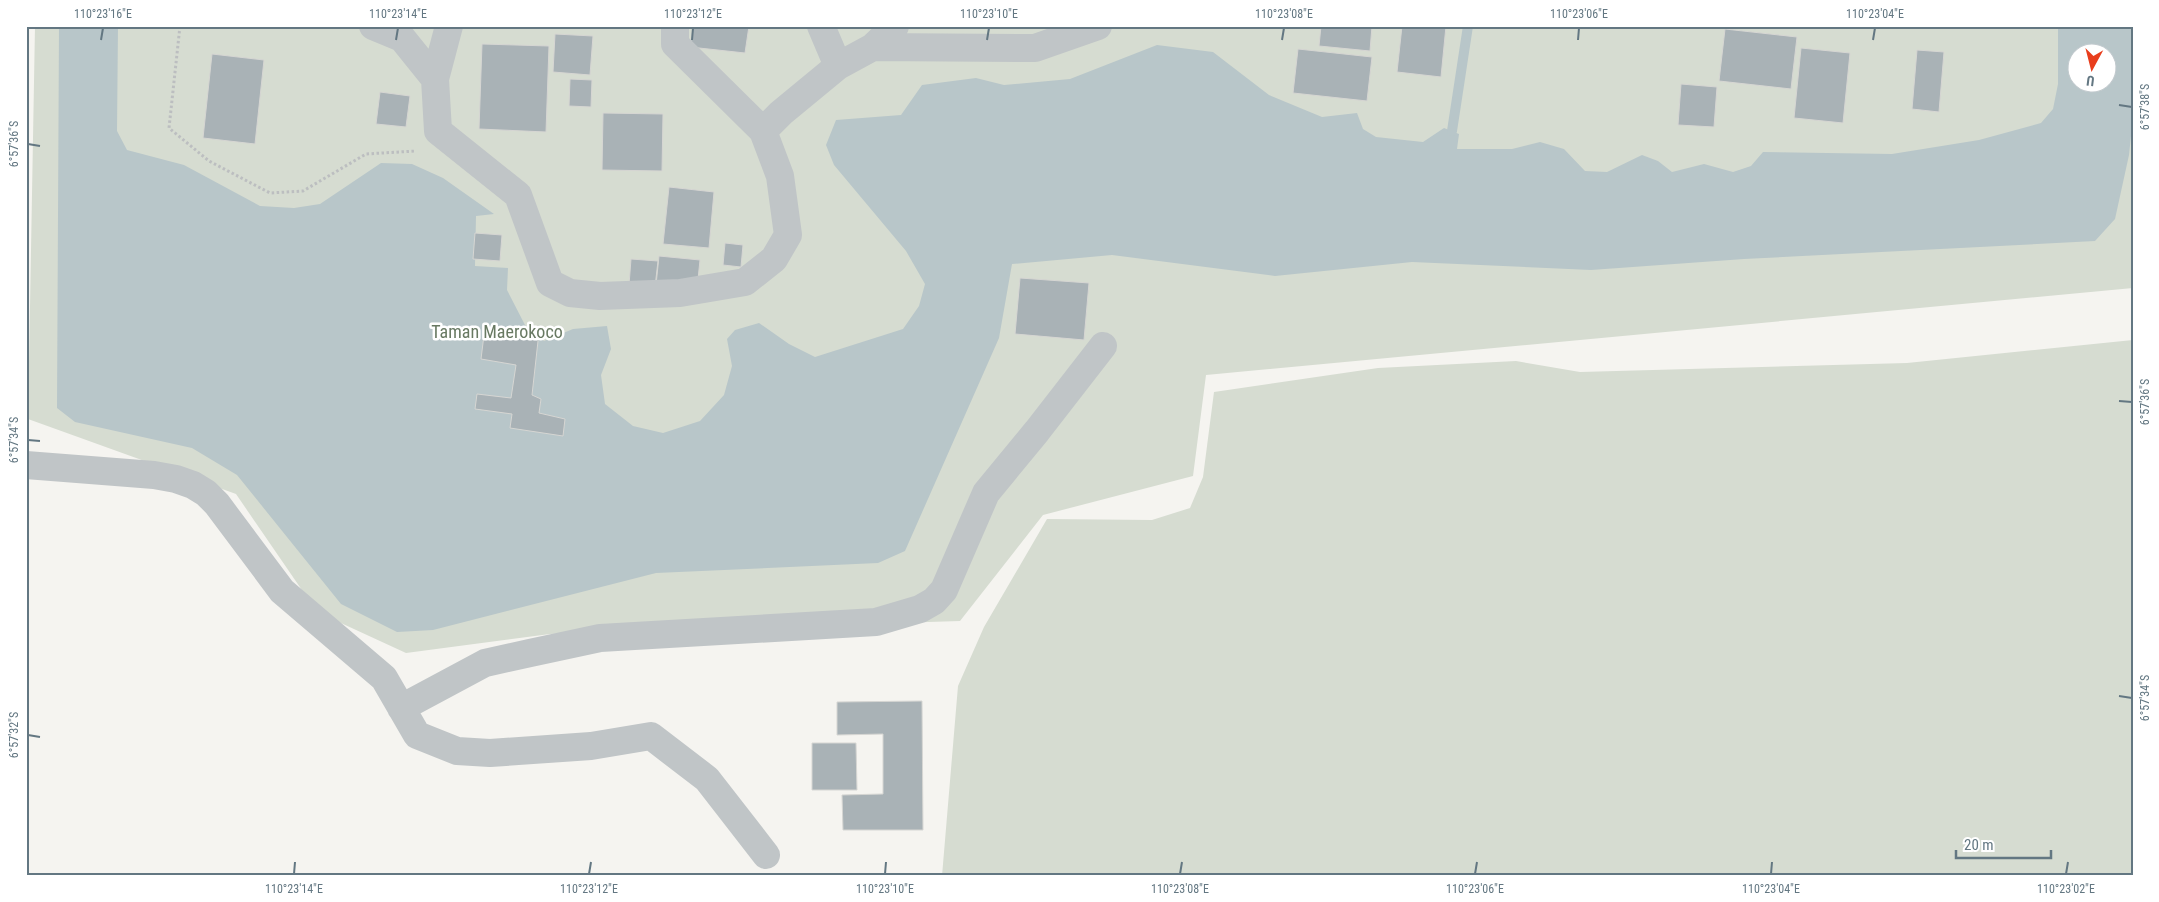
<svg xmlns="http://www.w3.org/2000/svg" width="2159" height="902" font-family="'Roboto Condensed',sans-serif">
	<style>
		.green { fill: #d6dcd1; fill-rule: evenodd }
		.water { fill: #b8c6c9; fill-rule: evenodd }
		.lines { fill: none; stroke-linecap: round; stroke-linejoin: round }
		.stream { stroke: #b8c6c9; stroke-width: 10 }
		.building { fill: #a9b2b6; stroke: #d6d6d3 }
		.path { stroke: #bcbec0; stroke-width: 3; stroke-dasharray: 2.5 2.5; stroke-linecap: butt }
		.minor { stroke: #c0c5c7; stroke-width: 28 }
		.ticks { fill: none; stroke: #637782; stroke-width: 2 }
		.labels { text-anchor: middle; stroke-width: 5; stroke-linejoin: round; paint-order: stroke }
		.park-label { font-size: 18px; fill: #687962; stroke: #fff }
		.neatline { fill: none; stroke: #637782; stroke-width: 2 }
		.ticks-label { font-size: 12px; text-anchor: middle; fill: #637782 }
	</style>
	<rect width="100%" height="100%" fill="#f5f4f0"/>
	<path class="green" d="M35 26H2133V288L1206 375 1193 476 1043 515 960 621 550 634 406 653 317 612 236 494 28 419ZM2076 52H2106V82H2076Z
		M2133 340V876H942L958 686 984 627 1047 519 1152 520 1190 508 1203 477 1214 392 1378 368 1516 361 1580 372 1907 363Z"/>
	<path class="water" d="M59 26H118L117 131 127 150 184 165 260 206 294 208 320 204 381 163 412 164 443 178 494 214 476 216 475 266 508 268 507 290 525 325 544 341 573 329 607 326 611 349 601 375 605 404 633 426 663 433 700 421 724 395 732 366 727 339 735 330 759 323 789 344 815 357 903 329 919 306 925 284 906 251 834 165 826 145 836 120 901 115 922 85 976 78 1004 85 1070 79 1157 45 1213 52 1269 95 1322 117 1357 113 1363 129 1376 137 1423 142 1444 128 1459 134 1457 149H1512L1540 142 1564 149 1585 171 1607 172 1642 155 1658 161 1672 172 1704 164 1733 172 1751 166 1763 152 1892 154 1979 140 2041 123 2053 109 2058 84V26H2133V117L2129 155 2115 219 2095 241 1744 259 1591 270 1412 262 1275 276 1112 255 1012 264 999 338 905 551 878 563 656 573 433 630 397 632 341 604 237 475 192 448 75 422 57 408ZM2076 52H2106V82H2076Z"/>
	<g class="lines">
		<path class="stream" d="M1452 131 1468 26"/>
	</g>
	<path class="building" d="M693 26H749L745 53 690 47Z
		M1321 26H1372L1370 51 1319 46Z
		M1402 26H1446L1441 77 1397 72Z
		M1725 29 1797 37 1791 89 1719 81Z
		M555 34 593 36 590 75 553 72Z
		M482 44 549 46 546 132 479 129Z
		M1801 48 1850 53 1843 123 1794 118Z
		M1298 49 1372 57 1367 101 1293 93Z
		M1917 50 1944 52 1939 112 1912 109Z
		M212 54 264 60 255 144 203 138Z
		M570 79 592 80 591 107 569 106Z
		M1681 84 1717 87 1714 127 1678 125Z
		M380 92 410 96 406 127 376 124Z
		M603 113 663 114 662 171 602 170Z
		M669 187 714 192 709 248 663 244Z
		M475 233 502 235 500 261 473 259Z
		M725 243 743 245 741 267 723 265Z
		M659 256 700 260 697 289 656 285Z
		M631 259 658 261 655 287 629 285Z
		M1020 278 1089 283 1084 340 1015 334Z
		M485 327 539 332 532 395 541 399 539 413 565 419 563 436 510 428 512 414 475 409 477 394 511 398 516 365 481 359Z
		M922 701 923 830H843L842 795 883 794V734L837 735V702Z
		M812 743H856L857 790H812Z"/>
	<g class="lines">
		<path class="path" d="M180 26 169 128 209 161 270 193 303 191 366 154 416 151"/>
		<path class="minor" d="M373 26 402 38 435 79 438 131 518 195 550 283 570 293 600 296 680 293 745 282 774 259 788 235 780 176 763 131 781 113 838 66 873 47 895 26
			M675 26V44L763 131
			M821 26 838 66
			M873 47 1035 48 1098 26
			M435 79 449 26
			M26 465 154 475 176 479 193 485 206 493 217 504 282 591 384 678 417 735 457 751 490 753 591 746 651 736 707 779 766 855
			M401 708 485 663 530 653 600 638 876 622 920 609 934 601 944 590 986 493 1037 431 1103 346"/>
	</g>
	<path class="ticks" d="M101 40 103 28M396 40 398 28M692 40 693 28M987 40 989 28M1282 40 1284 28M1578 40 1579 28M1873 40 1875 28M2119 105 2132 107M28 144 40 146M2119 401 2132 402M28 440 40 441M2119 696 2132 698M28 735 40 737M294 874 295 862M589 874 591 862M885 874 886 862M1180 874 1182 862M1475 874 1477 862M1771 874 1772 862M2066 874 2068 862"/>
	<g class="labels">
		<g class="park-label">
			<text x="497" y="338">Taman Maerokoco</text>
		</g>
	</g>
	<rect width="2159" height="902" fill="none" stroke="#ffffff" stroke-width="55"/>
	<g transform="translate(2092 68) rotate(187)"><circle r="24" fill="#ffffff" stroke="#c1c9cd"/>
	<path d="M0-4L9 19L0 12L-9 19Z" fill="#e83e1d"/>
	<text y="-8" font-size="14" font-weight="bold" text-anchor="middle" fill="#637782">U</text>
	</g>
	<path d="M1956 850v8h95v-8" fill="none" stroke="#637782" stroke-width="2.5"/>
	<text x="1964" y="850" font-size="15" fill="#637782" stroke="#ffffff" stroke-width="4" paint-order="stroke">20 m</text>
	<rect x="28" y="28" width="2104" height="846" class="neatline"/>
	<g class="ticks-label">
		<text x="103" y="18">110°23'16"E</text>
		<text x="398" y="18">110°23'14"E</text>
		<text x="693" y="18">110°23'12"E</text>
		<text x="989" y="18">110°23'10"E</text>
		<text x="1284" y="18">110°23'08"E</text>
		<text x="1579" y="18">110°23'06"E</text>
		<text x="1875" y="18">110°23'04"E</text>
		<text transform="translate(2145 107) rotate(-90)" y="4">6°57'38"S</text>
		<text transform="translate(14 144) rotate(-90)" y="4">6°57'36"S</text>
		<text transform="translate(2145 402) rotate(-90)" y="4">6°57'36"S</text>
		<text transform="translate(14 440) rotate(-90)" y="4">6°57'34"S</text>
		<text transform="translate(2145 698) rotate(-90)" y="4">6°57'34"S</text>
		<text transform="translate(14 735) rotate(-90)" y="4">6°57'32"S</text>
		<text x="294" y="893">110°23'14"E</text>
		<text x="589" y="893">110°23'12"E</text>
		<text x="885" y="893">110°23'10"E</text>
		<text x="1180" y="893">110°23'08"E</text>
		<text x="1475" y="893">110°23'06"E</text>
		<text x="1771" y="893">110°23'04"E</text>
		<text x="2066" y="893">110°23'02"E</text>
	</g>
</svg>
